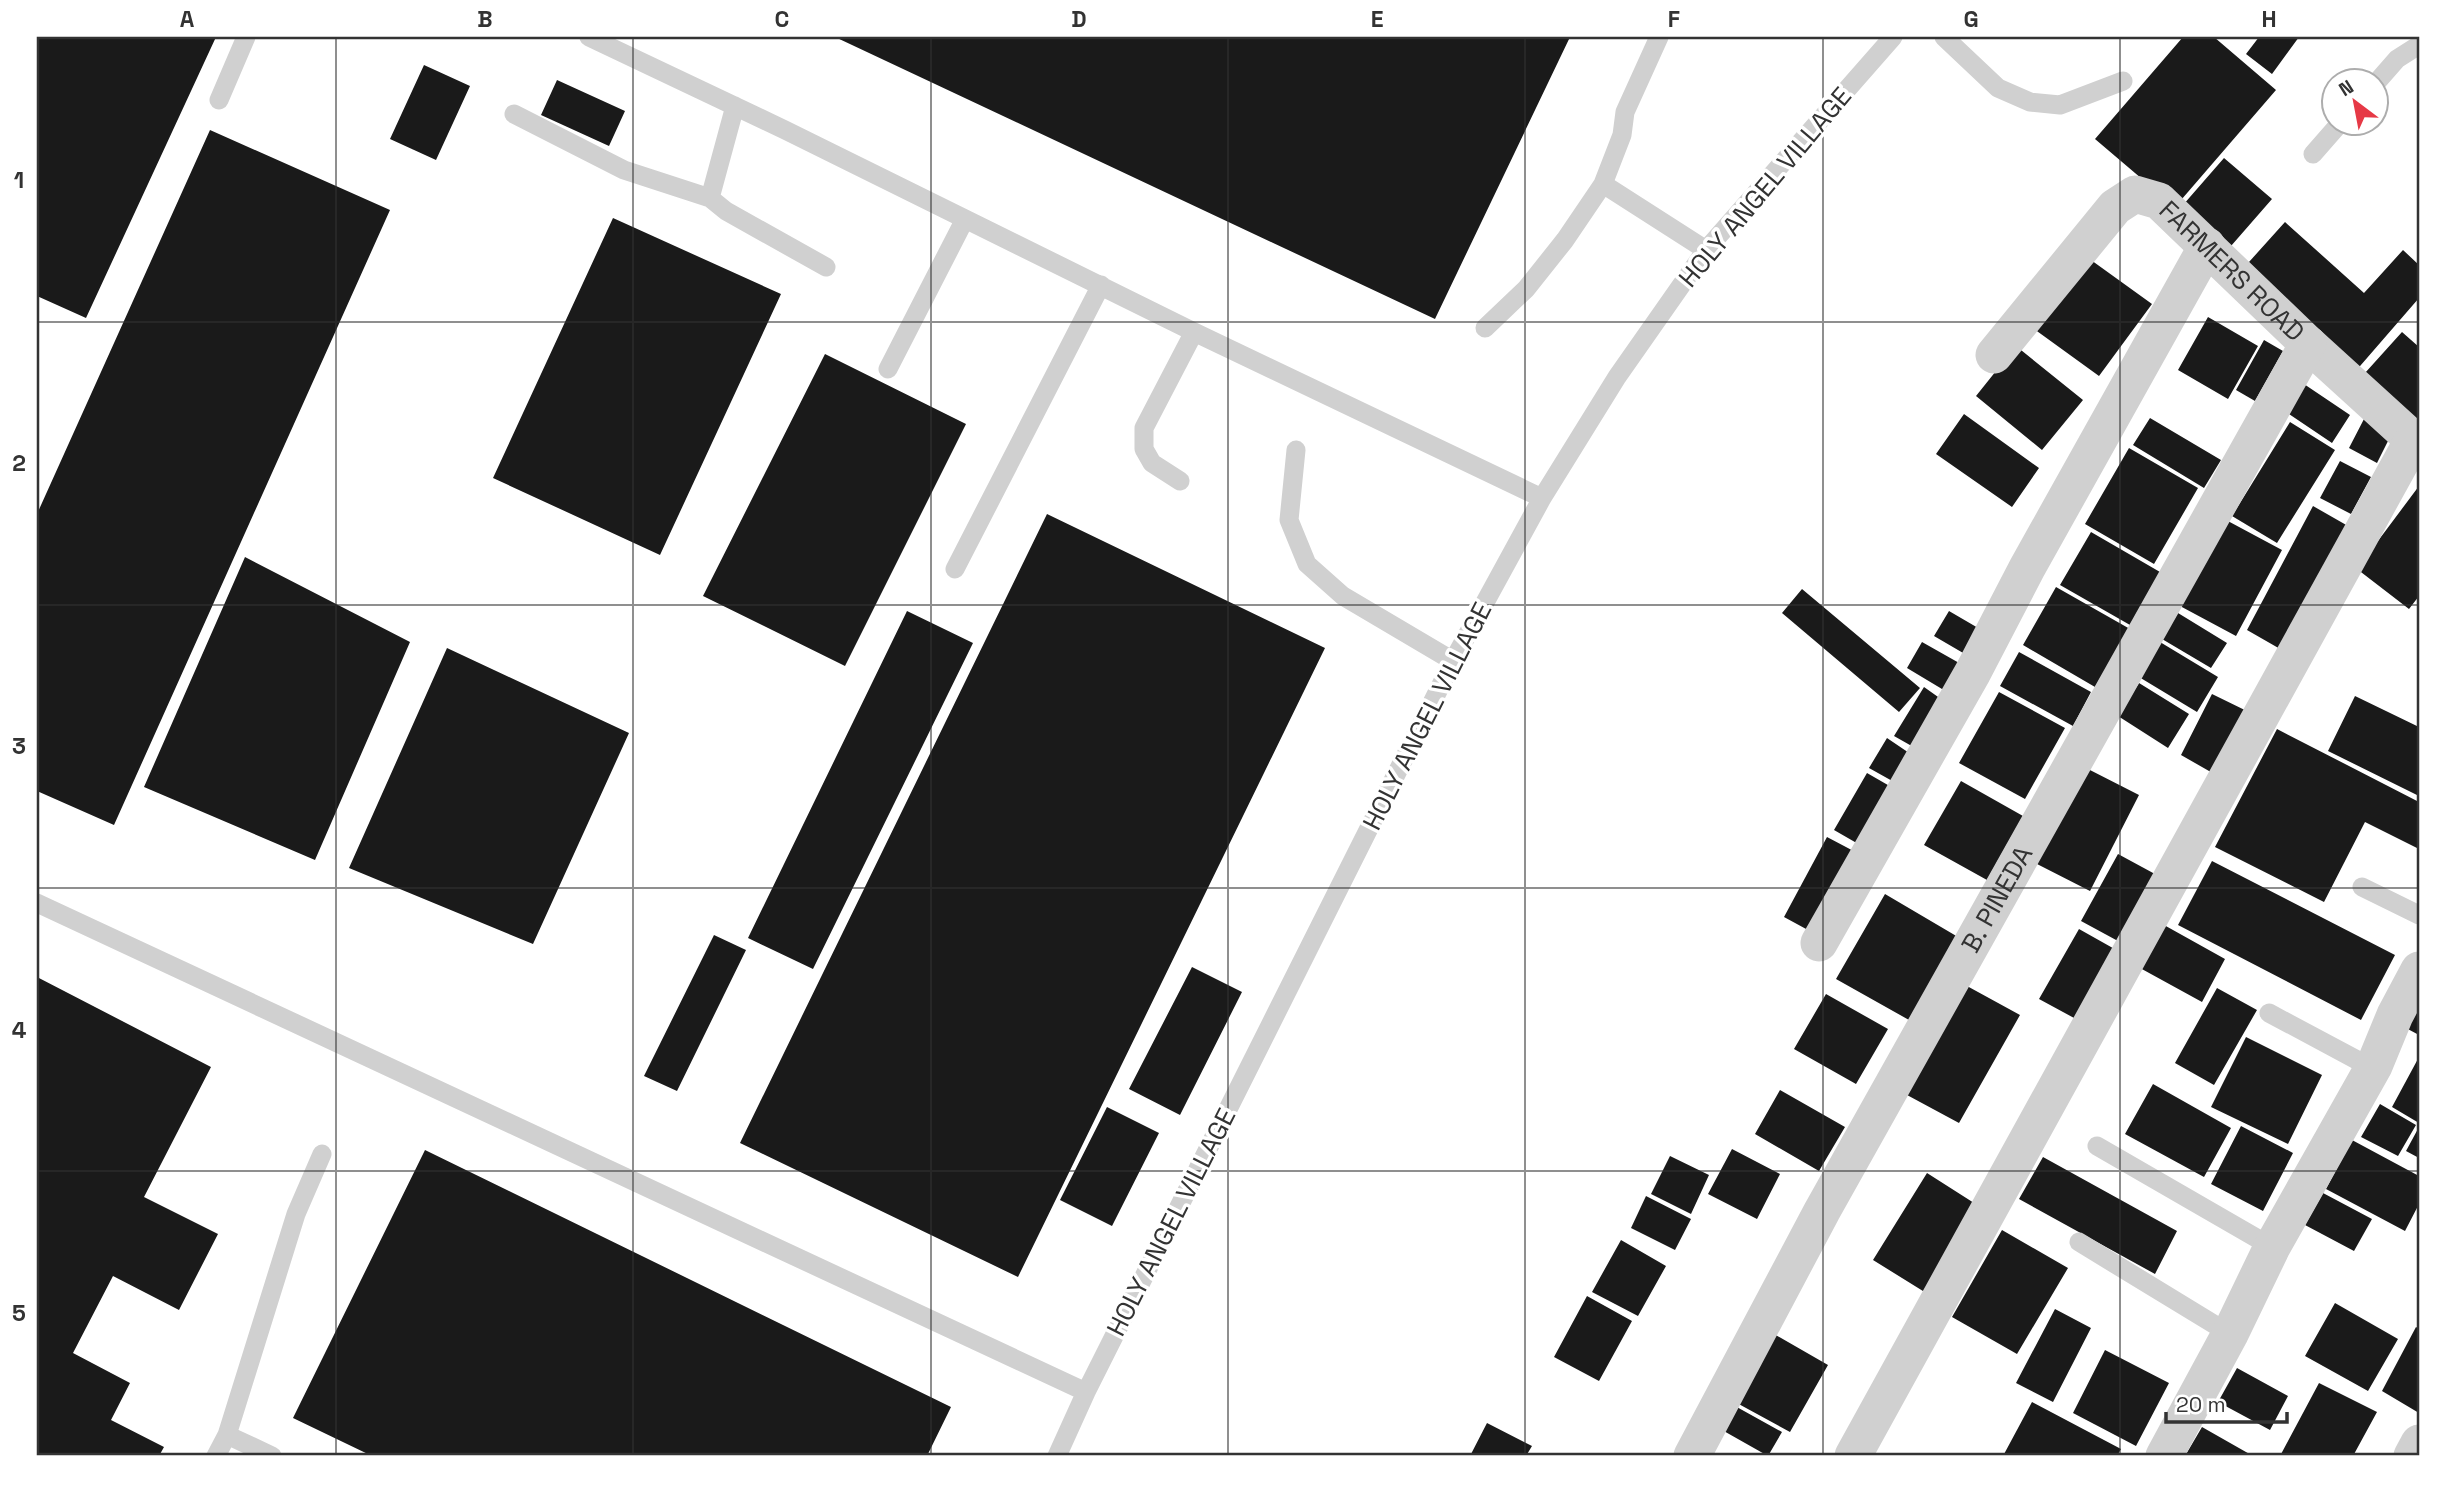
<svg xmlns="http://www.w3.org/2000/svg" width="2456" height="1493" font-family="'Space Grotesk',sans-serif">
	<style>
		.building { fill: #1a1a1a }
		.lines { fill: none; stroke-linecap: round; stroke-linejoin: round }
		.service { stroke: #d0d0d0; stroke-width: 19 }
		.minor { stroke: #d0d0d0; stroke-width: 37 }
		.grid { fill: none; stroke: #333; stroke-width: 2; stroke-opacity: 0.55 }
		.labels { text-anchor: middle; stroke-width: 7; stroke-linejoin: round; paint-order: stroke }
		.street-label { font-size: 26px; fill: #333; stroke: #fff }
		.neatline { fill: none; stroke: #333; stroke-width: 2.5 }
		.grid-label { font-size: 23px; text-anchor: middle; font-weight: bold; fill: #333 }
	</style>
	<rect width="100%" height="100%" fill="#fff"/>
	<path class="building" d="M37 37H216L86 318 37 296Z
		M835 37H1570L1435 319Z
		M2183 37H2214L2276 90 2175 207 2095 139Z
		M2259 37H2299L2272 74 2246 54Z
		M424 65 470 86 436 160 390 139Z
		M557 80 625 111 609 146 541 115Z
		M210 130 390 210 114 825 37 791V514Z
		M2224 158 2272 199 2231 246 2183 205Z
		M613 218 781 294 660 555 493 478Z
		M2285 222 2364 293 2403 250 2419 265V298L2354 373 2240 272Z
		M2084 255 2152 304 2099 376 2030 326Z
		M2208 317 2258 346 2228 399 2178 370Z
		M2402 332 2419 347V421L2365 373Z
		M2264 340 2283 351 2255 401 2236 390Z
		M2016 346 2083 400 2042 450 1976 396Z
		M825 354 966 424 845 666 703 596Z
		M2298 380 2350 415 2332 443 2280 408Z
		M1964 414 2039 468 2012 507 1936 454Z
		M2150 418 2221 460 2204 488 2133 445Z
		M2364 419 2392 433 2377 463 2349 448Z
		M2290 422 2335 450 2277 543 2232 516Z
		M2129 448 2198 488 2154 564 2085 524Z
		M2340 461 2371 477 2351 514 2320 498Z
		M2419 486V596L2409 609 2357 569Z
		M2313 506 2355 530 2289 654 2247 630Z
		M1047 514 1325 648 1018 1277 740 1143Z
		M2226 520 2282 550 2236 636 2180 606Z
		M2091 532 2160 572 2130 625 2060 585Z
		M245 557 410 642 315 860 144 787Z
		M2056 587 2130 629 2095 687 2023 645Z
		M1802 589 1920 688 1899 712 1782 613Z
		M907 611 973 643 813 969 748 938Z
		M1949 611 1985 632 1970 657 1934 636Z
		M2178 613 2227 643 2211 668 2162 639Z
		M1922 642 1968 668 1952 695 1907 668Z
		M2160 642 2218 677 2197 712 2139 677Z
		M447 648 629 733 533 944 349 868Z
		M2019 652 2091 692 2073 726 2000 686Z
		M2139 683 2189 714 2168 748 2118 716Z
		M1924 687 1948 704 1924 753 1894 736Z
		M1999 692 2065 728 2025 799 1959 763Z
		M2212 694 2257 716 2223 779 2181 755Z
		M2355 696 2419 727V796L2328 751Z
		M2277 729 2419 802V849L2365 822 2324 902 2215 847Z
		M1887 738 1918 759 1903 787 1869 768Z
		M2086 768 2139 795 2090 891 2037 864Z
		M1867 773 1900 792 1867 849 1834 830Z
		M1961 781 2023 816 1987 880 1924 845Z
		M1827 837 1863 856 1819 936 1784 917Z
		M2118 854 2166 880 2129 947 2081 921Z
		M2212 861 2395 955 2361 1020 2178 925Z
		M1885 894 1958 937 1909 1020 1836 979Z
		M2164 925 2225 959 2202 1002 2140 968Z
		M2079 929 2127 956 2087 1025 2039 999Z
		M714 935 746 950 677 1091 644 1076Z
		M1192 967 1242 992 1180 1115 1129 1089Z
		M37 977 211 1067 144 1197 218 1234 179 1310 113 1276 73 1353 130 1383 111 1420 164 1447 159 1456H37Z
		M1967 986 2020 1015 1959 1123 1907 1095Z
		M2217 988 2257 1010 2214 1085 2175 1063Z
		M1826 994 1888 1029 1856 1084 1794 1049Z
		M2419 998V1035L2404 1027Z
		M2246 1037 2322 1075 2288 1144 2211 1107Z
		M2419 1057V1123L2392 1107Z
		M2153 1084 2231 1128 2204 1177 2125 1134Z
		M1780 1090 1845 1127 1819 1171 1755 1134Z
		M2380 1104 2416 1125 2398 1156 2361 1137Z
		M1107 1107 1159 1133 1112 1226 1060 1200Z
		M2241 1126 2293 1153 2263 1211 2211 1184Z
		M2419 1127V1158L2406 1151Z
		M2352 1140 2419 1176V1204L2405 1231 2326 1189Z
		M1732 1149 1780 1174 1757 1219 1708 1194Z
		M425 1150 951 1407 927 1456H372L293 1418Z
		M1670 1156 1709 1175 1691 1214 1651 1194Z
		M2043 1157 2177 1231 2155 1274 2019 1199Z
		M1927 1173 1985 1210 1931 1296 1873 1260Z
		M2323 1193 2372 1219 2354 1251 2305 1225Z
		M1646 1196 1691 1219 1675 1250 1631 1228Z
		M2002 1230 2068 1268 2017 1354 1952 1317Z
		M1621 1240 1666 1266 1638 1316 1592 1292Z
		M1587 1296 1632 1321 1599 1381 1554 1357Z
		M2335 1303 2398 1339 2368 1391 2305 1356Z
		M2055 1309 2091 1328 2053 1402 2016 1383Z
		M2416 1327 2419 1329V1413L2382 1391Z
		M1774 1334 1828 1365 1790 1432 1735 1402Z
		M2105 1350 2169 1383 2136 1446 2073 1413Z
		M2237 1368 2288 1396 2270 1430 2218 1402Z
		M2319 1383 2377 1412 2353 1456H2280Z
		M2032 1402 2121 1449 2117 1456H2003Z
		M1735 1406 1782 1432 1768 1456 1722 1430Z
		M1487 1423 1532 1446 1526 1456H1470Z
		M2202 1427 2253 1456H2185Z"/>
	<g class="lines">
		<path class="service" d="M589 37 785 130 1194 332 1542 498
			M1944 37 1998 88 2030 102 2060 105 2123 81
			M2376 83 2397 59 2419 45
			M219 100 246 37
			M735 106 710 198 726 211 826 267
			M514 114 624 170 710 198
			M2313 154 2341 122
			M1603 184 1706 250
			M1485 328 1526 289 1565 240 1603 184 1622 135 1625 112 1659 37
			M888 369 965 219
			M1296 450 1289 520 1307 564 1343 596 1453 661
			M1180 481 1152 463 1144 449V428L1194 332
			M955 569 1101 285
			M2362 887 2419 915
			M37 903 1086 1392
			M2269 1013 2357 1060 2374 1066
			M2097 1146 2272 1247
			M2079 1242 2230 1334
			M227 1435 296 1214 322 1154
			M216 1456 227 1435 272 1456
			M1057 1456 1086 1392 1453 661 1542 498 1617 377 1706 250 1893 37"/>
		<g class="minor">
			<path id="s1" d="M1994 355 2115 207 2135 194 2159 201 2308 344 2419 445"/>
			<path d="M1819 943 1973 672 2027 568 2207 246"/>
			<path id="s2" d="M1692 1456 1822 1211 2308 344"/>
			<path d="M1853 1456 2413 440"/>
			<path d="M2164 1456 2230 1334 2272 1247 2374 1066 2395 1015 2419 970"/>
			<path d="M2412 1456 2419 1443"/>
		</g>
	</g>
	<path class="grid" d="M336 37V1456M633 37V1456M931 37V1456M1228 37V1456M1525 37V1456M1823 37V1456M2120 37V1456M37 322H2419M37 605H2419M37 888H2419M37 1171H2419"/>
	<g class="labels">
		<g class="street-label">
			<text transform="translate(1765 187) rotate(-50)" y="9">HOLY ANGEL VILLAGE</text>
			<text dy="9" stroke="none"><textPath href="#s1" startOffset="341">FARMERS ROAD</textPath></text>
			<text transform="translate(1427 716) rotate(-63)" y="9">HOLY ANGEL VILLAGE</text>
			<text dy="9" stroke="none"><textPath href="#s2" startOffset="635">B. PINEDA</textPath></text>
			<text transform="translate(1171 1222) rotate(-63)" y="9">HOLY ANGEL VILLAGE</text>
		</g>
	</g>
	<rect width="2456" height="1493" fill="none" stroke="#ffffff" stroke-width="77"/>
	<g transform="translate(2355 102) rotate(328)"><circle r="33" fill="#ffffff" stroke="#adadad" stroke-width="2"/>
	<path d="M0-5L12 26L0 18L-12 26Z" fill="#e63946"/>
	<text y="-10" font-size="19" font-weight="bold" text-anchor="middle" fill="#333333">N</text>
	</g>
	<path d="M2166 1412v10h121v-10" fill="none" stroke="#333333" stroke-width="3.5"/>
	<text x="2176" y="1412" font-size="21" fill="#333333" stroke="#ffffff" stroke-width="5" paint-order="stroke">20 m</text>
	<rect x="38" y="38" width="2380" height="1416" class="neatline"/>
	<g class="grid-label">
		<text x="187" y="27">A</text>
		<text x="485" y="27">B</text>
		<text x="782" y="27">C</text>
		<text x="1079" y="27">D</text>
		<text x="1377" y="27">E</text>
		<text x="1674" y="27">F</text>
		<text x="1971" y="27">G</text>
		<text x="2269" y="27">H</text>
		<text x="19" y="188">1</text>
		<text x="19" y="471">2</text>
		<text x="19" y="754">3</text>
		<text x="19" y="1038">4</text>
		<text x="19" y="1321">5</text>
	</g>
</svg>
